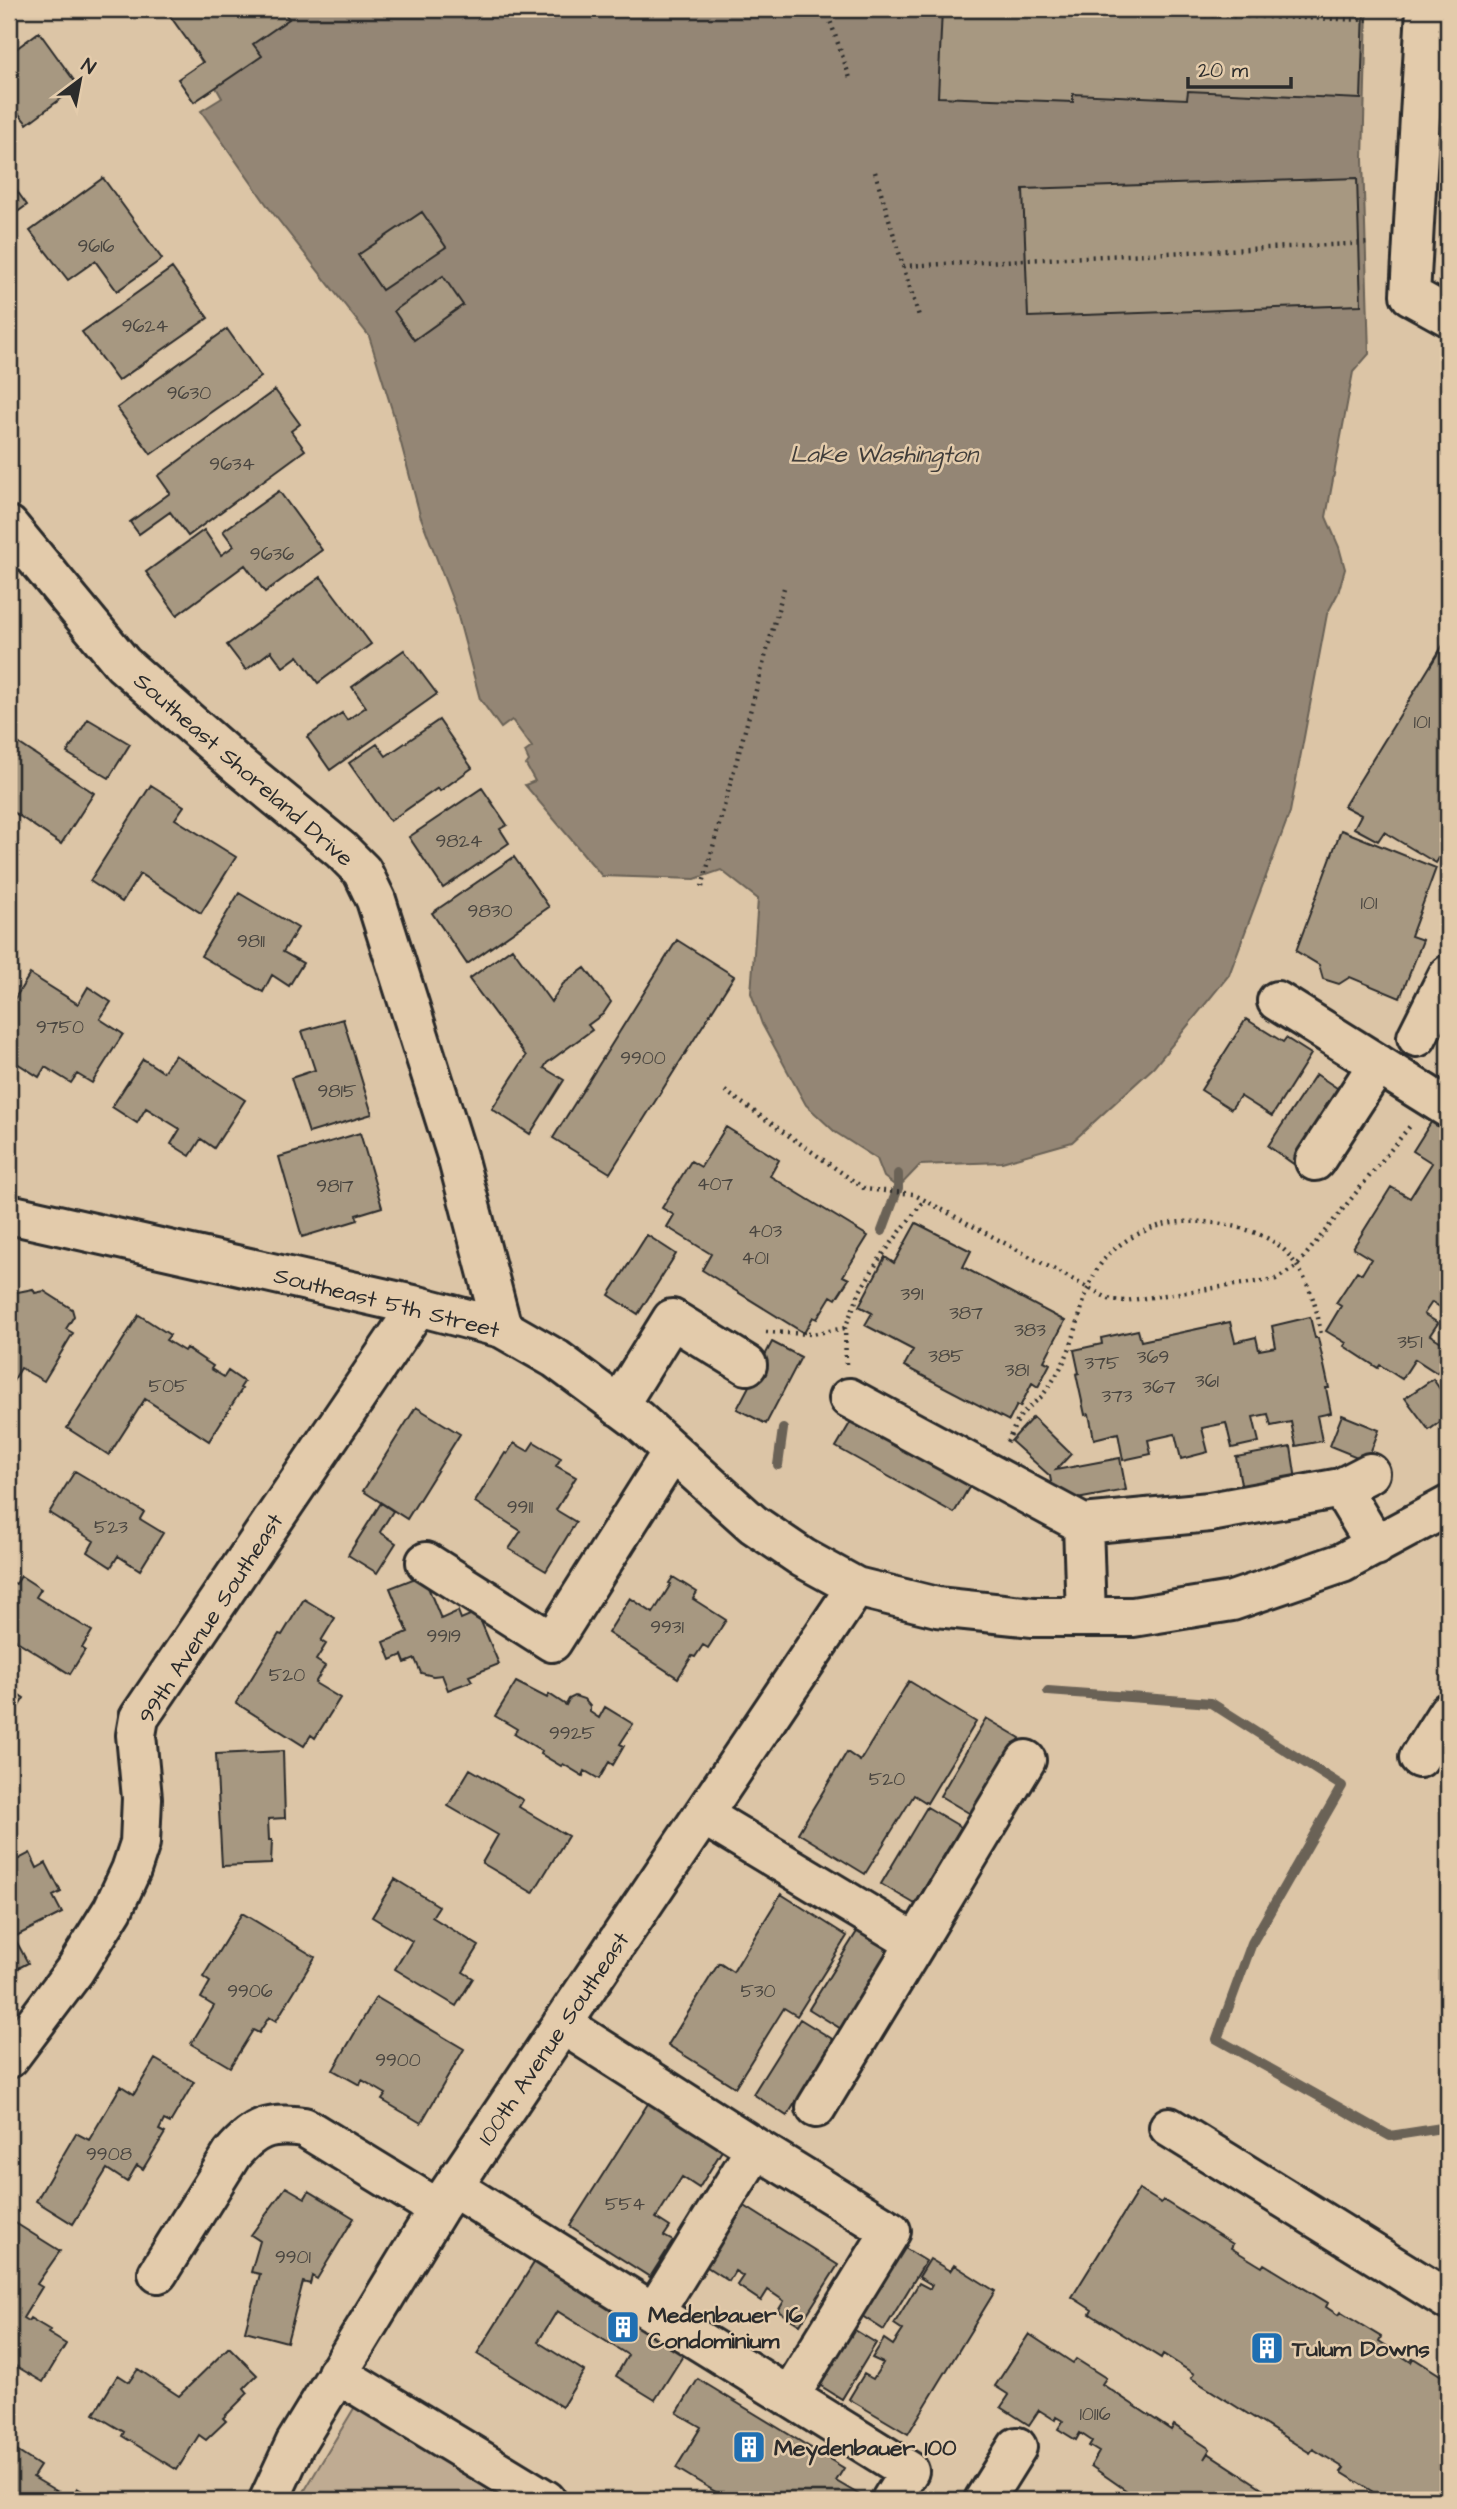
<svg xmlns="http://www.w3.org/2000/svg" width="1457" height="2509" font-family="'Architects Daughter',sans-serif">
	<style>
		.green { fill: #bfab92; stroke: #756b5e; stroke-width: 2 }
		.water { fill: #948674; stroke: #6a6257; stroke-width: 2 }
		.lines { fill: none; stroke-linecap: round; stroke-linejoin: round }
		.stream { stroke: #6a6257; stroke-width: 10 }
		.building { fill: #a79881; stroke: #2b2b2b; stroke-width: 2 }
		.minor-casing { stroke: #2b2b2b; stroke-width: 44 }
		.path { stroke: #2b2b2b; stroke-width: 4.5; stroke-dasharray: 2 5; stroke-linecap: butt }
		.minor { stroke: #e3cbab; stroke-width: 38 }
		.labels { text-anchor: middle; stroke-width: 5; stroke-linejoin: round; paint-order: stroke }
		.number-label { font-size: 19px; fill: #4a4640 }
		.street-label { font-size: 23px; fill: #2b2b2b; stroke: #e3cbab }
		.poi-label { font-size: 23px; font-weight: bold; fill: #2b2b2b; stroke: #e3cbab; text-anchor: start }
		.water-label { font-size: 24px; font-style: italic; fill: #403d3a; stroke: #e3cbab }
	</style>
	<rect width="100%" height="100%" fill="#dcc5a6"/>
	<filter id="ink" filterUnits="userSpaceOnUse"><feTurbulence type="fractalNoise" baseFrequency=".0143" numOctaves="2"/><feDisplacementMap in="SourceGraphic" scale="14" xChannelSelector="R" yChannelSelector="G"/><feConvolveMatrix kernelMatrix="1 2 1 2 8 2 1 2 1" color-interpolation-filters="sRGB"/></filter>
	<g filter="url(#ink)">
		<path class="green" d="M356 2405 508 2500H299Z"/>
		<path class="water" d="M172 9H1367L1363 160 1369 354 1353 372 1326 517 1339 547 1345 569 1338 593 1327 614 1290 812 1229 975 1154 1067 1072 1142 1002 1162 920 1165 898 1188 884 1177 877 1159 835 1132 806 1105 762 1024 751 993 758 899 721 870 695 879 602 876 525 785 535 781 526 765 529 761 525 752 532 747 512 720 501 728 480 699 456 609 420 515 393 413 369 336 269 208 201 111 222 98Z"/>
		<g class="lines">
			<path class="stream" d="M882 1231 898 1188V1174
				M778 1465 783 1429
				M1048 1691 1211 1703 1342 1786 1252 1943 1217 2039 1390 2136 1448 2127"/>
		</g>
		<path class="building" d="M180 9H281L289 19 253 44 262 56 194 102 178 79 203 62 170 16Z
			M942 9H1364L1361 99 1188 91 1187 99 1073 94V102L938 97Z
			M39 32 78 86 27 124 9 102V54Z
			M103 178 162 259 117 291 95 261 68 280 30 231Z
			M1357 178 1361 305 1028 317 1023 189Z
			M9 180 27 205 9 218Z
			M422 212 446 247 382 290 358 255Z
			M172 268 208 318 118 381 82 332Z
			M443 276 463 305 414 340 394 311Z
			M227 329 261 377 151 454 117 408Z
			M275 390 300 424 291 431 305 450 188 536 170 512 139 534 130 522 170 493 158 476Z
			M279 491 322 550 265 592 245 565 177 615 146 572 204 530 221 555 234 546 223 531Z
			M1448 517V547L1440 544Z
			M321 577 371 644 318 683 298 656 283 667 271 651 246 670 227 645Z
			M1448 637V843L1436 863 1384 832 1378 841 1354 828 1361 815 1344 806Z
			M404 650 437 694 330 770 307 737 342 713 347 720 366 707 352 687Z
			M88 719 130 744 109 778 67 753Z
			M439 720 472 768 440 791 438 788 390 821 349 763 377 744 386 756Z
			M12 739 94 793 61 844 9 809V744Z
			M151 785 184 806 175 819 236 857 201 913 140 874 122 902 90 881Z
			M482 788 507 825 500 829 509 843 443 888 409 837Z
			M1341 830 1436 868 1411 936 1423 940 1400 998 1350 977 1339 984 1323 979 1319 965 1296 951Z
			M514 857 549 907 467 964 432 913Z
			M239 893 298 928 283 952 303 963 289 986 272 975 263 992 201 956Z
			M677 940 734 976 610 1173 553 1138Z
			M512 948 551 1002 563 984 585 968 611 1002 603 1014 588 1025 592 1030 547 1063 544 1068 564 1080 530 1134 492 1109 526 1056 469 979Z
			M30 974 78 1004 88 987 111 1002 100 1019 123 1034 92 1083 77 1074 71 1083 45 1067 39 1077 9 1058V1008Z
			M343 1019 372 1114 309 1133 291 1078 315 1070 302 1031Z
			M1246 1019 1283 1042 1286 1038 1311 1054 1272 1116 1240 1096 1231 1109 1201 1090Z
			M175 1055 245 1100 214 1148 201 1139 190 1156 171 1144 180 1129 146 1108 137 1123 112 1107 143 1059 163 1072Z
			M1316 1074 1343 1092 1295 1165 1268 1146Z
			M1433 1119 1448 1128V1275L1446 1278 1448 1280V1312L1432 1302 1424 1314 1438 1323 1430 1335 1448 1346V1356L1437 1373 1415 1359 1402 1379 1380 1365 1378 1368 1344 1346 1346 1343 1326 1331 1341 1306 1336 1303 1357 1271 1362 1274 1371 1259 1353 1248 1391 1187 1410 1198 1432 1163 1413 1151Z
			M726 1127 779 1160 770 1176 868 1236 843 1276 849 1279 836 1299 831 1296 817 1319 813 1317 804 1333 702 1270 711 1254 667 1227 674 1215 662 1208 691 1161 701 1167Z
			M360 1133 382 1207 356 1215 358 1220 302 1237 279 1157Z
			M916 1223 971 1251 963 1267 1065 1321 1044 1361 1050 1364 1038 1387 1032 1383 1020 1407 1017 1405 1009 1421 904 1366 913 1350 865 1325 872 1313 859 1306 885 1257 894 1263Z
			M647 1235 676 1254 638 1314 609 1295Z
			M33 1289 35 1293 44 1291 72 1309 74 1316 66 1329 73 1333 44 1381 21 1368 9 1388V1290L13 1293Z
			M139 1315 170 1335 166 1340 184 1351 186 1348 213 1366 211 1369 224 1377 228 1371 244 1382 240 1388 242 1389 209 1441 145 1399 109 1455 67 1428Z
			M1310 1317 1315 1338H1318L1329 1388H1326L1331 1413 1317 1416 1322 1441 1296 1446 1291 1422 1271 1426 1268 1414 1253 1417 1259 1442 1232 1448 1226 1423 1202 1428 1208 1452 1181 1459 1175 1434 1148 1440 1151 1454 1123 1460 1118 1433 1094 1439 1089 1414 1085 1415 1076 1374 1079 1373 1074 1350 1102 1344 1101 1338 1138 1330 1141 1341 1230 1322 1235 1342 1256 1337 1259 1350 1276 1347 1272 1326Z
			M772 1342 801 1357 766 1424 737 1409Z
			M1433 1379 1448 1401V1416L1429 1430 1405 1398Z
			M416 1407 460 1434 407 1519 363 1491Z
			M1342 1415 1379 1430 1367 1461 1330 1446Z
			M1033 1417 1071 1454 1056 1470 1120 1458 1126 1490 1055 1503 1050 1476 1011 1441Z
			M853 1418 971 1484 954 1513 836 1447Z
			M534 1442 561 1458 556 1466 576 1477 556 1510 576 1522 546 1571 509 1549 521 1531 475 1502 505 1453 507 1454 514 1443 528 1451Z
			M1291 1447 1296 1480 1242 1489 1236 1457Z
			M75 1471 144 1512 140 1519 163 1533 140 1570 118 1556 111 1567 88 1552 94 1541 49 1513Z
			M381 1503 393 1511 380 1532 396 1543 377 1573 348 1555Z
			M423 1575 441 1619 458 1611 461 1619 477 1612 499 1664 469 1676 472 1681 448 1690 442 1675 433 1676 421 1673 415 1659 405 1663 402 1655 391 1660 384 1642 408 1632 390 1588Z
			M21 1576 41 1589 36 1597 92 1631 82 1648 85 1650 70 1674 9 1636V1580L16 1584Z
			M673 1577 697 1592 693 1599 726 1620 708 1648 703 1645 695 1657 692 1656 678 1678 608 1633 630 1598 653 1613 671 1584 669 1583Z
			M304 1599 335 1618 321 1641 326 1644 316 1660 325 1666 315 1683 340 1698 315 1738 311 1735 304 1746 236 1703 279 1634 282 1635Z
			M909 1681 976 1722 927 1803 914 1795 865 1874 798 1833 847 1752 860 1761Z
			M516 1682 547 1698 549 1694 566 1705 569 1699 575 1696 584 1699 590 1706V1712L599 1718 605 1707 633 1724 620 1744 624 1746 613 1765 609 1762 599 1779 585 1771 583 1776 563 1764 561 1766 541 1754 542 1751 514 1734 517 1729 495 1716Z
			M9 1688 24 1698 9 1722Z
			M986 1718 1020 1738 974 1816 940 1796Z
			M283 1751 285 1818 268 1819 269 1840H272L271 1864 222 1866 216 1754Z
			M470 1769 523 1800 519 1807 568 1836 533 1893 482 1863 498 1835 448 1806Z
			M927 1807 961 1827 915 1904 881 1884Z
			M30 1853 37 1868 46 1863 61 1892 53 1896 62 1913 14 1937 28 1963 9 1973V1864Z
			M395 1879 439 1906 432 1917 479 1946 463 1972 473 1978 456 2006 395 1969 412 1941 372 1917Z
			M781 1894 847 1936 797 2016 784 2008 735 2087 668 2045 719 1963 733 1972Z
			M242 1913 315 1957 276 2021 269 2017 259 2033 253 2030 230 2067 191 2044 214 2006 201 1998 210 1982 203 1977Z
			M858 1930 892 1951 843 2030 809 2009Z
			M376 1997 464 2049 421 2123 382 2100 386 2094 362 2080 360 2085 333 2070Z
			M800 2019 834 2040 787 2116 753 2094Z
			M155 2059 194 2082 170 2123 164 2120 159 2130 165 2133 143 2169 137 2165 127 2182 107 2169 73 2224 36 2201 76 2133 89 2140 121 2086 134 2094Z
			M649 2102 726 2144 699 2188 682 2177 656 2218 670 2227 664 2236 673 2241 650 2277 570 2226Z
			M286 2187 305 2198 309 2191 354 2218 317 2279 312 2276 310 2284 303 2282 287 2342 245 2331 260 2274 251 2272 260 2241 251 2235Z
			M1139 2189 1161 2203 1163 2200 1233 2244 1231 2248 1262 2267 1264 2264 1328 2303 1326 2307 1338 2315 1340 2312 1381 2337 1379 2341 1411 2362 1413 2358 1448 2380V2500H1386L1341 2472 1344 2468 1313 2449 1310 2453 1191 2378 1194 2374 1163 2354 1161 2358 1090 2314 1092 2310 1072 2297Z
			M743 2205 838 2265 800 2325 778 2311 784 2301 768 2290 761 2301 737 2285 743 2276 735 2271 729 2281 704 2265Z
			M9 2219 60 2251 37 2284 42 2287 23 2318 28 2321 30 2318 50 2330 48 2333 66 2344 43 2382 9 2362Z
			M900 2245 926 2261 884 2330 859 2314Z
			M542 2250 691 2343 655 2400 616 2376 628 2355 557 2311 538 2342 584 2371 562 2407 477 2354Z
			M930 2259 950 2271 954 2265 995 2291 908 2434 849 2399 864 2374 873 2379 883 2363 872 2358 884 2339 893 2345 903 2330 894 2324 919 2283 930 2289 932 2285 919 2277Z
			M850 2327 876 2343 842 2399 816 2383Z
			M1029 2334 1073 2363 1076 2359 1106 2378 1102 2384 1171 2430 1174 2425 1210 2449 1204 2459 1208 2453 1265 2490 1258 2500H1140L1091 2466 1099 2452 1089 2446 1092 2441 1080 2433 1076 2440 1058 2429 1063 2421 1056 2417 1055 2420 1039 2410 1029 2425 1001 2407 1009 2395 995 2386Z
			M229 2347 257 2375 244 2388 248 2393 223 2418 226 2421 206 2440 199 2435 177 2470 122 2436 124 2432 94 2414 118 2375 129 2382 138 2369 179 2396Z
			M698 2379 844 2468 836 2481 868 2500H729L676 2468 701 2427 677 2413Z
			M9 2446 40 2466 33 2477 70 2499 77 2488 98 2500H9Z"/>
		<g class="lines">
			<defs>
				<path id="minor" d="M1426 9 1410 295 1448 316
					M9 526 123 664 239 766 341 850 362 871 376 900 457 1156 502 1328
					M1277 1001 1448 1108
					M1417 1037 1448 975
					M1315 1161 1378 1064
					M9 1214 418 1306 502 1328 556 1359 638 1420 753 1524 803 1558 856 1587 937 1607 1033 1617H1133L1232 1601 1342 1563 1448 1506
					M849 1398 1083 1524 1086 1617
					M618 1406 672 1319 747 1365
					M1341 1488 1370 1473
					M1083 1524 1210 1512 1341 1488 1376 1546
					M426 1562 552 1642 672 1452
					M1419 1758 1448 1712
					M703 1815 916 1943 1026 1760
					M562 2024 756 2148
					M9 2058 75 1970 113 1909 131 1870 140 1843 142 1798 136 1735 139 1718 418 1306
					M816 2108 916 1943
					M1169 2127 1448 2300
					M453 2187 654 2313
					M158 2273 232 2154C254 2128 269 2122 304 2127L438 2209
					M337 2373 546 2500
					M789 2397 891 2231 756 2148 654 2313 909 2471 891 2500
					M269 2500 295 2444 438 2209 856 1587
					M984 2500 1017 2447"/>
			</defs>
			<use href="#minor" class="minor-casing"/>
			<path class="path" d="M826 9 850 78
				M1002 9 1371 20
				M875 172 903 266 1370 243
				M903 266 919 316
				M702 887 784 588
				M725 1091 865 1189 913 1194 1111 1300 1125 1301 1276 1279 1296 1267 1410 1126
				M766 1332 812 1334 845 1328
				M846 1364 845 1328 860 1291 878 1261 925 1199
				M1007 1442C1012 1433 1016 1422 1022 1414 1028 1407 1036 1402 1042 1396 1049 1387 1057 1375 1062 1365 1080 1333 1080 1290 1103 1261 1117 1243 1140 1231 1162 1225 1197 1216 1262 1225 1287 1253 1308 1277 1317 1305 1321 1335"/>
			<use href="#minor" class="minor"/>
		</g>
	</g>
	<defs>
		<symbol id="building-square" viewBox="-11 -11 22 22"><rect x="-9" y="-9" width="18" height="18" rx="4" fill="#1f6fb2" stroke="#e3cbab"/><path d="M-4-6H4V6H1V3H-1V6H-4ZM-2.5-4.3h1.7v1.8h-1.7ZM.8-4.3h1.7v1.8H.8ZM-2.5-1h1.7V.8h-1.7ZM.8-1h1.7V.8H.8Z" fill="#fff"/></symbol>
	</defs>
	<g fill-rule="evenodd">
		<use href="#building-square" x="604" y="2308" width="38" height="38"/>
		<use href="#building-square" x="1248" y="2329" width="38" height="38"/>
		<use href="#building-square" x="730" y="2428" width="38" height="38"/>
	</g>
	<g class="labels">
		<g class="number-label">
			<text x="96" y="252">9616</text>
			<text x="145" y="332">9624</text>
			<text x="189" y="399">9630</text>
			<text x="232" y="470">9634</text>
			<text x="272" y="560">9636</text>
			<text x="1422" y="728">101</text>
			<text x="459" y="847">9824</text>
			<text x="1369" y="909">101</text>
			<text x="490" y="917">9830</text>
			<text x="251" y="947">9811</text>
			<text x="60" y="1033">9750</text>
			<text x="643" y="1064">9900</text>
			<text x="337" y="1097">9815</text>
			<text x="715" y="1190">407</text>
			<text x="335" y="1192">9817</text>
			<text x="765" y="1237">403</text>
			<text x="755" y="1264">401</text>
			<text x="912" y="1300">391</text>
			<text x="966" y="1319">387</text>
			<text x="1030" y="1336">383</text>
			<text x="1410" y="1348">351</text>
			<text x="946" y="1362">385</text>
			<text x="1153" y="1363">369</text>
			<text x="1102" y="1369">375</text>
			<text x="1017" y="1376">381</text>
			<text x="1207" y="1387">361</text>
			<text x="168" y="1392">505</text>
			<text x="1159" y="1393">367</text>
			<text x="1117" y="1402">373</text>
			<text x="520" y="1513">9911</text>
			<text x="111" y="1533">523</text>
			<text x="667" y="1633">9931</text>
			<text x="444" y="1642">9919</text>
			<text x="287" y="1681">520</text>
			<text x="572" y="1739">9925</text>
			<text x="887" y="1785">520</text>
			<text x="250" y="1997">9906</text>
			<text x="758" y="1997">530</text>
			<text x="398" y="2066">9900</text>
			<text x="109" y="2160">9908</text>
			<text x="625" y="2210">554</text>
			<text x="293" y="2263">9901</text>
			<text x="1095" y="2420">10116</text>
		</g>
		<g class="street-label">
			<text transform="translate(244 769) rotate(41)" y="8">Southeast Shoreland Drive</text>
			<text transform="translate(387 1302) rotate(14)" y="8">Southeast 5th Street</text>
			<text transform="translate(210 1618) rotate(-57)" y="8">99th Avenue Southeast</text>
			<text transform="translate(553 2038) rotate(-56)" y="8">100th Avenue Southeast</text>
		</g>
		<g class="poi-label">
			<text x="648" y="2322">Medenbauer 16<tspan x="648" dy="26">Condominium</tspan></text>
			<text x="1292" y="2356">Tulum Downs</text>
			<text x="774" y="2455">Meydenbauer 100</text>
		</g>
		<g class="water-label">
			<text x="884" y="462">Lake Washington</text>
		</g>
	</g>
	<rect width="1457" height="2509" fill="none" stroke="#e3cbab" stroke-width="35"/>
	<rect x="18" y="18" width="1422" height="2474" fill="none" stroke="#2b2b2b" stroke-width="2.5" filter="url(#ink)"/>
	<g transform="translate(80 80) rotate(32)" stroke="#e3cbab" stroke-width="5" paint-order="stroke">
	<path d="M0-5L12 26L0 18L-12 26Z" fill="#2b2b2b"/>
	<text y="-10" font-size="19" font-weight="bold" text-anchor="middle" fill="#2b2b2b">N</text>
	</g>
	<path d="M1188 77v10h103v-10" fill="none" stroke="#2b2b2b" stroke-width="3.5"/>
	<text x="1198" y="77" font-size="21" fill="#2b2b2b" stroke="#e3cbab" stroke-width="5" paint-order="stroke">20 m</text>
</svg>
